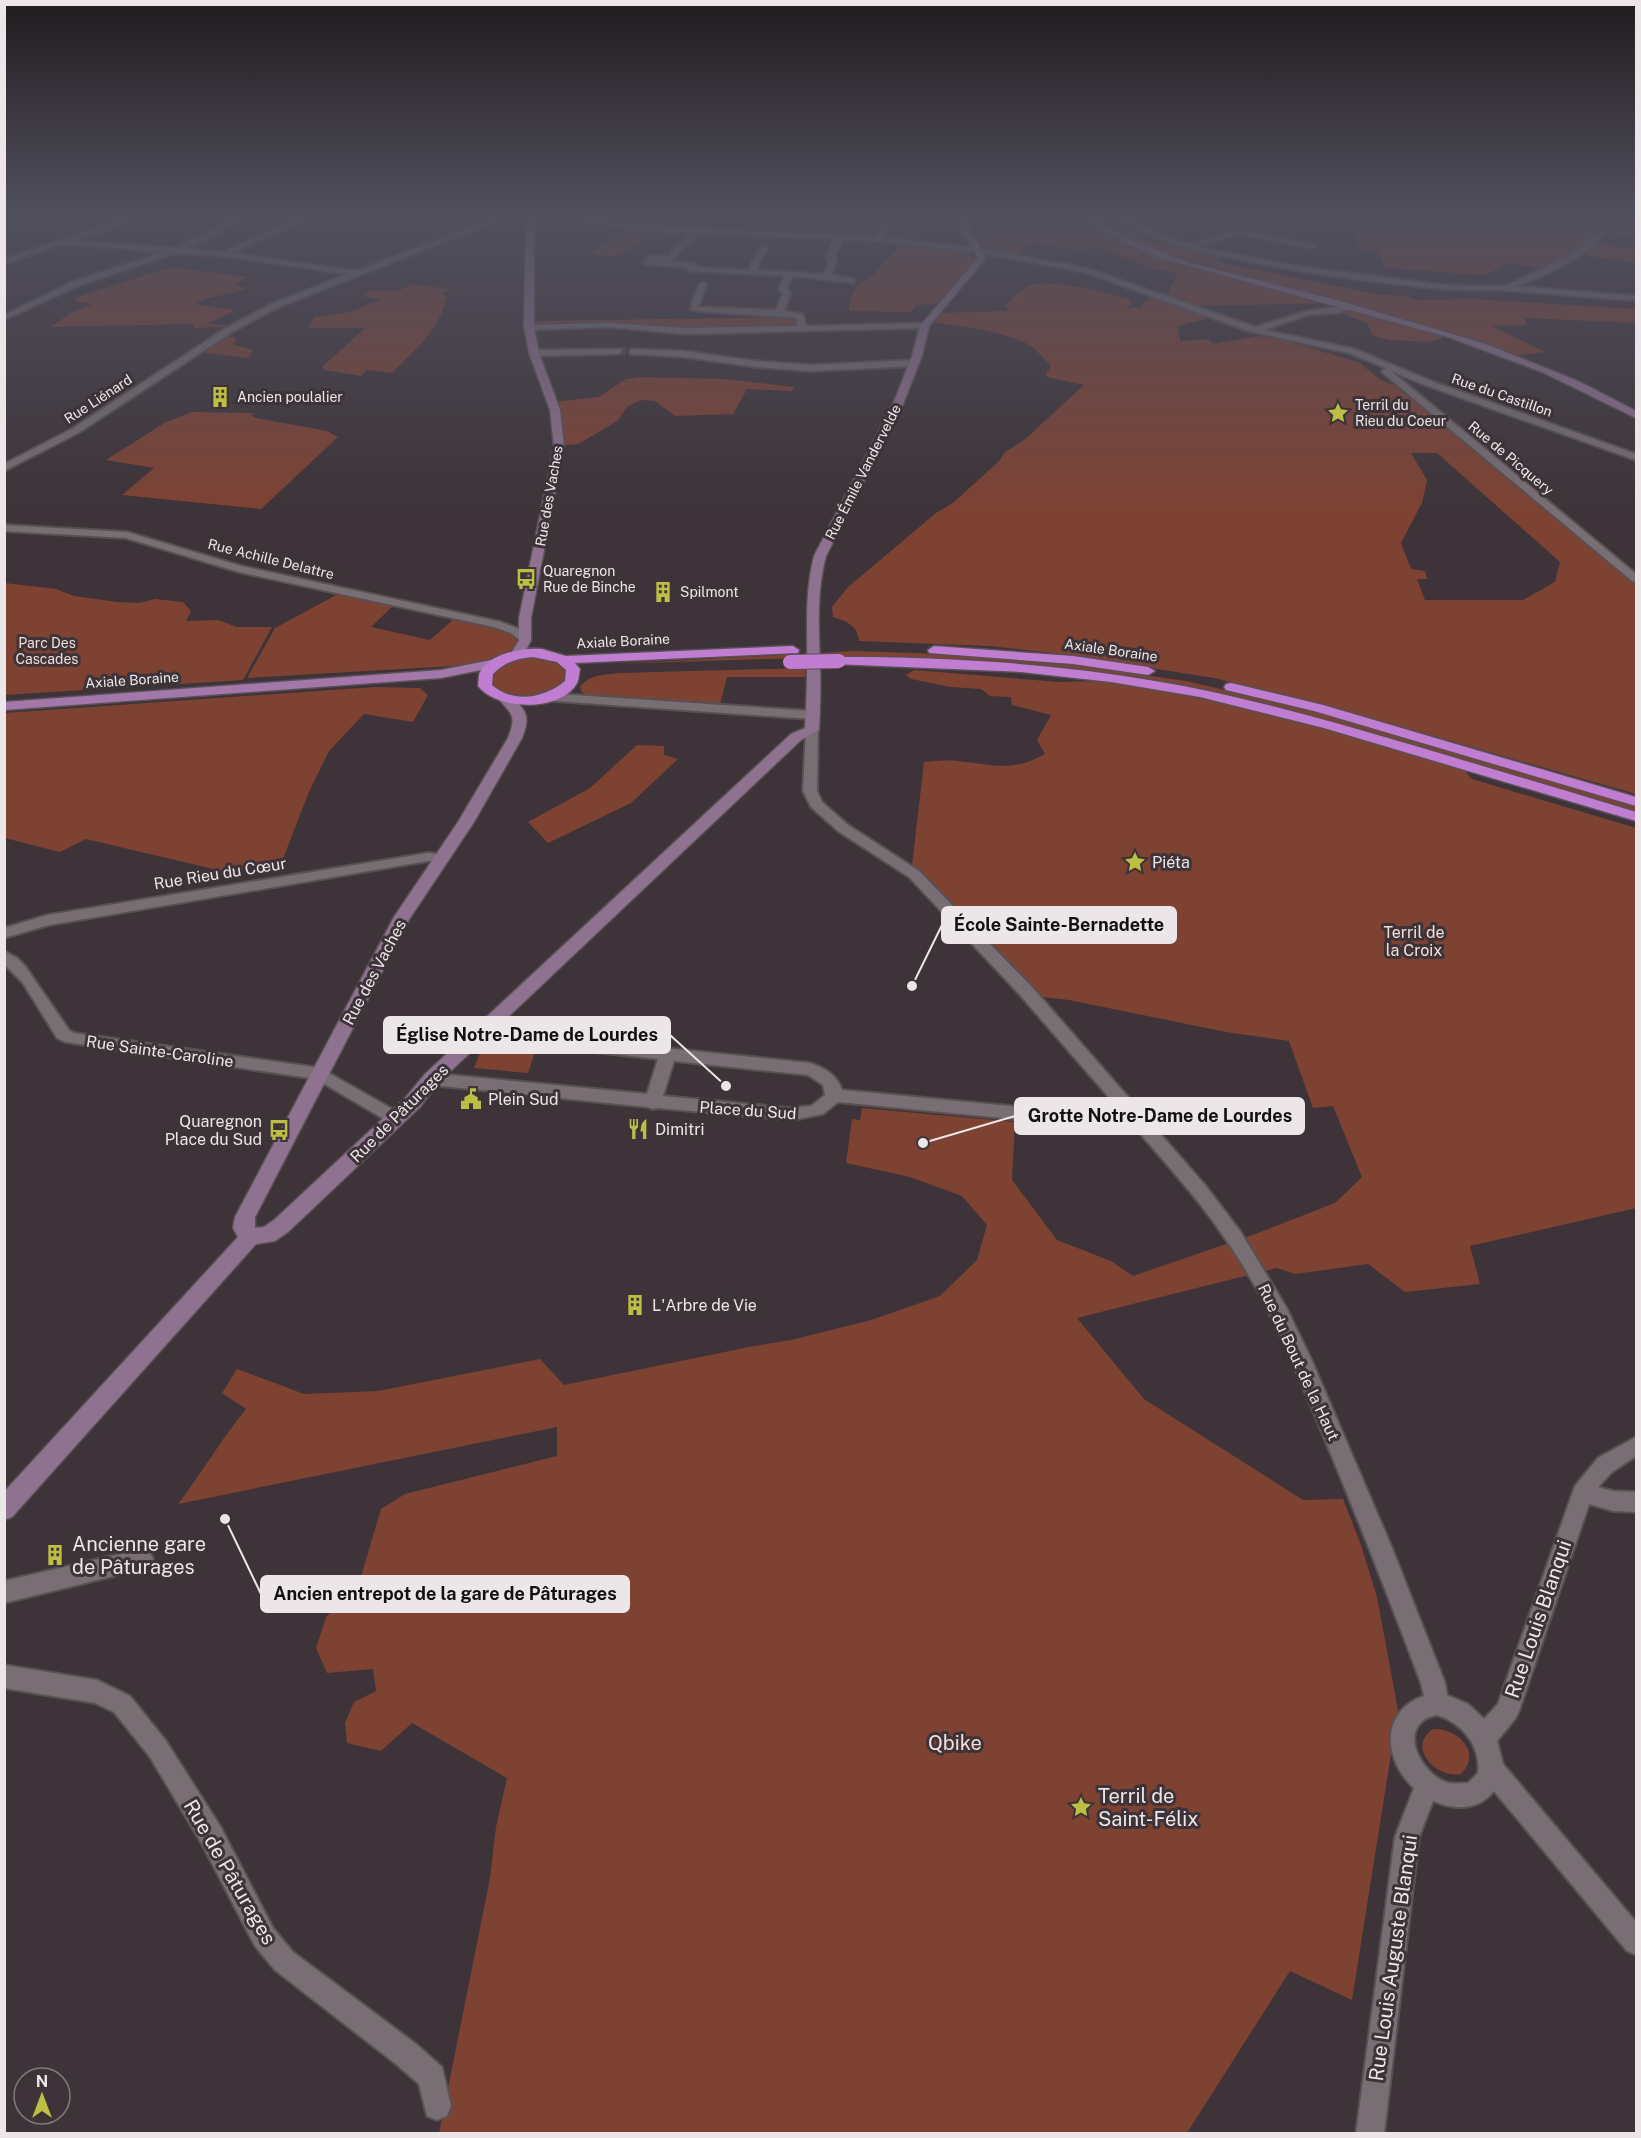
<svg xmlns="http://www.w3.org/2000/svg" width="1641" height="2138" font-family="'Public Sans',sans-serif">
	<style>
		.green { fill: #7e4233; fill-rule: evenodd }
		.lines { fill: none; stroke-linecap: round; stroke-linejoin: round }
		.street-tunnel { stroke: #574e53; stroke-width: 8; stroke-dasharray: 8 4; stroke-linecap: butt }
		.street-casing { stroke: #585054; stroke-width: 4 }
		.secondary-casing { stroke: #585054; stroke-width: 3 }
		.primary-casing { stroke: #585054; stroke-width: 3 }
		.highway-casing { stroke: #585054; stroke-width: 3 }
		.street { fill: #796e73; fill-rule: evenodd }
		.secondary { fill: #8f728f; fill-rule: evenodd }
		.primary { fill: #a477ab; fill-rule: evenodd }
		.highway { fill: #c17dd1; fill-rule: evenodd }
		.highway-bridge-casing { stroke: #585054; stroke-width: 16; stroke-linecap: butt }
		.highway-bridge { stroke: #c17dd1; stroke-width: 14 }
		.labels { text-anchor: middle; stroke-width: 6; stroke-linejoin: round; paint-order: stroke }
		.far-street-label { font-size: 14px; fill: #ece6e9; stroke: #3d3338 }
		.far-poi-label { font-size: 14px; fill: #ece6e9; stroke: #3d3338; text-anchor: start }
		.far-park-label { font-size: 14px; fill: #f4ded7; stroke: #3d3338 }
		.poi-label { font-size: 16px; fill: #ece6e9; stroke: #3d3338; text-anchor: start }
		.street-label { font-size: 16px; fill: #ece6e9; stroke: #3d3338 }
		.park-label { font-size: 16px; fill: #f4ded7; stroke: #3d3338 }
		.near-poi-label { font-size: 20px; fill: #ece6e9; stroke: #3d3338; text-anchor: start }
		.near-street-label { font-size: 20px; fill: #ece6e9; stroke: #3d3338 }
		.near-park-label { font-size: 20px; fill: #f4ded7; stroke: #3d3338 }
		.leader { fill: none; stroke: #ece6e9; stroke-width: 2 }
		.callout-dot { fill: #ece6e9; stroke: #3d3338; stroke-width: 2 }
		.callout { fill: #ece6e9; stroke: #ece6e9; stroke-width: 2 }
		.callout-label { font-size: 18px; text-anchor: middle; font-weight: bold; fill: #111 }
	</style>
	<rect width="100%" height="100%" fill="#3d3338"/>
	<path class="green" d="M810 214H860L830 220 829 223H846L836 229 797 224Z
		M1061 214 1107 217 1158 244 1174 241 1223 255 1217 262 1376 294 1409 297 1415 300 1472 299 1636 309V323L1526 318V325L1492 326 1545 352 1510 356 1453 335 1428 342 1390 340 1373 336 1367 323 1336 311 1347 308 1329 303 1190 306 1205 317 1204 319 1178 326 1180 341 1208 339 1213 344 1258 336 1287 341 1358 362 1381 380 1409 391 1636 579V794L1332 707 1214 678 1054 653 989 646 859 641C857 625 848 622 833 617L832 607 848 587 936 513 954 502 999 461 1005 452 1023 441 1084 385 1047 377 1046 374 1051 366 1050 364C1043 358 1037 350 1029 345 1002 330 958 326 928 322L934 313 1009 311 1005 306C1011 300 1018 292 1026 287 1045 276 1107 293 1129 299L1132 303 1127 308 1143 307 1142 304 1156 295 1165 298 1175 280 1176 272 1152 269 1102 248 1076 250 1033 242 1018 255 987 249 978 235 1011 231V228L1004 221 1062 219ZM1411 453H1437L1560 562 1555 582 1523 600H1425L1417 579H1427L1425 571 1411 569 1401 543 1422 503 1427 480Z
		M1385 214H1636V237L1603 232 1593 243 1636 248V263L1575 254 1552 270 1510 263 1484 275 1385 268 1377 251 1359 250 1355 236 1359 230 1382 228Z
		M630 228 656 231 617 257 591 253Z
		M902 243 967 251 973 258 981 259 942 303 916 305 911 312 849 311C849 300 856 279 869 279Z
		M171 267 247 277 234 285 247 288C230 296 211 294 195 304L235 310 208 324 227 325 225 327 193 328 194 324 51 327 72 312 93 304 75 301 78 297Z
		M412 284 449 289 443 294 447 296C438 333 418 346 392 373L367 370 361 376 325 370 322 367 365 328H309L314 317 349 312 380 300 363 296 371 290 398 291Z
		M797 317 798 325 790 327 680 330 625 324 534 325 535 321Z
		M223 337H233L237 340 232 344 253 350 248 358 200 352Z
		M641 377 726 379 794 387 792 391 747 389 733 414 675 416 655 401 641 400 628 406 617 421 587 439 578 444 566 445 559 439 552 402 599 397 626 379Z
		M192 412 253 413 252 416 256 418 327 431 338 437 261 509 122 495 154 468 106 460 166 422Z
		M5 583 56 589 74 596 118 602 139 603 155 599 183 602 191 611 186 621 218 620 237 627H272L243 680 5 695Z
		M338 594 393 606 371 627 430 640 454 619C472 622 510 623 518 643L513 649 488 661 453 666 247 678 275 628Z
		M854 651 972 655 1038 660 1186 681 1319 712 1636 806V813L1309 715 1236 698 1039 666 908 657H828L616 664Z
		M526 657C541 656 558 658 566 672 564 700 510 701 494 686L492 675C500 664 513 660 526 657Z
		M806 668 805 677H727L720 704 586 695 581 691 580 687C589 674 605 675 619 673Z
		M914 670 1060 682 1098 681 1167 691 1322 726 1465 771 1472 779 1636 828V1208L1470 1246 1480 1284 1405 1292 1368 1264 1295 1274 1277 1268 1077 1318 1144 1399 1303 1500 1343 1499 1361 1545 1377 1597 1398 1710 1352 2000 1290 1971 1187 2133H439L490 1878 496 1827 507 1778 412 1723 381 1751 347 1743 345 1723 354 1702 376 1691 373 1669 327 1673 316 1648 326 1617 357 1590 381 1509 405 1494 557 1456V1427L178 1504C202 1473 221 1439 246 1409L222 1393 237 1369 304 1394 378 1391 540 1359 564 1385 749 1347 791 1340 871 1320 940 1296 977 1260 987 1225 962 1196 910 1177 846 1163 852 1119 860 1120 862 1108 1015 1122 1012 1180 1057 1240 1111 1261 1133 1276 1258 1233 1335 1203 1362 1177 1333 1106 1313 1108 1289 1041 1226 1032 1069 1000 1025 995 911 874 924 762C935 761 946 760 957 761 993 764 1011 773 1045 754L1037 740 1051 715 1012 705 1011 697 990 696 981 689 951 687 911 679 906 675Z
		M375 687 420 688 428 695 413 722 364 714 329 751 308 794 281 864 277 862 230 873 86 839 60 852 5 838V713Z
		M637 745 664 746V755L678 759 631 803 548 843 528 822 590 788Z
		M482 1048 535 1052 528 1073 474 1068Z
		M1433 1729C1457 1728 1483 1752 1461 1774 1436 1779 1406 1747 1433 1729Z"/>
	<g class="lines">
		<path class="street-tunnel" d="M618 351 633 352"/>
		<defs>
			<path id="street" d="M138 214H148L74 241 175 248 208 232 239 214H247L214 236 185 249 223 252 309 214H318L232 253 356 271 505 214H515L279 307 232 332 78 433 4 471V464L72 429 226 328 273 303 348 274 223 256 176 253 80 285 4 320V315L74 281 164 252 63 244 4 264V259Z
				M526 214H546L655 227 875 237 888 221 892 223 882 237 981 249 1086 268 1255 327 1307 311 1351 305V309L1336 313 1308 315 1265 330 1355 349 1431 381 1636 454V460L1633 459 1425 385 1391 371 1636 574V582L1632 581 1383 373 1382 371 1386 368 1349 353 1248 331 1084 272 981 253 877 241 842 240 834 257 837 260 831 275 854 279V283L792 276 787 289 791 293 784 311 803 314 806 326 925 323 929 326 928 328 685 334 609 327 529 330 525 327 526 325 609 323 685 328 798 326 796 318 696 311 690 309 699 284 703 282 707 284 698 307 776 310 783 293 779 289 784 276 691 271H688V267L647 265 643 263 649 255 669 256 678 243 685 242 689 233 655 231ZM697 233 834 239 826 257 829 260 824 274 756 270 768 247 764 245 760 247 748 270 696 267 697 265 693 263 672 262 684 247 691 245ZM654 259 666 260 653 261Z
				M1118 214H1125C1131 224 1181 244 1193 243 1210 240 1225 231 1243 231L1315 246 1311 248 1243 235H1234L1198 246 1207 249 1303 267 1443 285 1506 286 1570 255 1602 230 1606 232C1584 259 1548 275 1516 286L1636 296V300C1594 299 1552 293 1510 291 1487 289 1464 291 1441 289 1387 284 1142 256 1118 214Z
				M621 349 622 351 618 354 534 356 530 353 534 350Z
				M633 349 683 351 756 361 812 365 914 360 918 363 914 366 812 371 756 367 683 357 630 354V350Z
				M4 525 127 532 241 566 501 622 519 629 531 640 525 644 511 633 494 627 239 572 126 538 4 531Z
				M545 693 811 711 817 715 811 719 541 700 539 697 541 694Z
				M812 726 818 730 817 791 822 802 848 825 919 871 1032 987 1205 1185 1240 1231 1286 1307 1312 1361 1392 1548 1445 1683 1447 1695 1468 1704 1484 1719 1498 1704 1575 1486 1598 1458 1636 1437V1456L1612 1472 1598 1487 1613 1491 1636 1492V1512L1613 1511 1589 1504 1519 1711 1515 1719 1497 1741 1503 1764 1636 1922V1955L1627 1951 1494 1791C1478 1811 1454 1810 1433 1801L1419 1837 1384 2134H1356L1395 1837 1414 1788C1383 1760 1380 1711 1424 1696L1421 1683C1389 1598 1356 1514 1321 1430 1294 1365 1267 1298 1226 1240 1200 1201 1168 1166 1138 1131L838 1102 823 1114 793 1120 658 1108 653 1109 647 1107 431 1085 425 1083 423 1079 425 1075 431 1073 647 1094 658 1059 473 1039 471 1035 473 1031 479 1029 810 1063C825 1068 837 1075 842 1090L1126 1117 1020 995 909 877 838 831 811 807 803 791 806 730ZM674 1061 808 1075 823 1085 825 1095 811 1106 789 1108 663 1096ZM1437 1715C1462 1723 1481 1745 1478 1773L1468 1783C1462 1783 1455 1784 1449 1783 1426 1778 1400 1737 1424 1720 1427 1717 1433 1716 1437 1715Z
				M428 853 442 854 449 858 442 862 428 861 49 925 4 938V928L48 915Z
				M4 951 17 958 25 966 69 1030 74 1033 320 1068 401 1114 404 1118 401 1122 395 1124 389 1122 316 1079 65 1042 57 1038 23 983 4 964Z
				M142 1549 150 1552 153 1559 150 1566 142 1569 4 1603V1581Z
				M4 1665 97 1680 130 1696 166 1741 220 1826 273 1928 293 1952 416 2044 442 2067 451 2106 447 2116 437 2120 427 2116 419 2084 396 2064 275 1970 255 1946 202 1844 150 1757 114 1712 95 1703 4 1688Z"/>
			<path id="secondary" d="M526 214H534V327L539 353 560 410 564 447 531 618V640L522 658 517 659 510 655 519 640V618L554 447 550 410 529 353 524 327Z
				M957 214H965C965 232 982 242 985 259L929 326 922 356 903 404 826 556C816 593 819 630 820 669 821 689 820 710 819 730L801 740 437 1084 420 1107 288 1232 275 1241 256 1244 12 1517 4 1520V1492L238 1237 233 1228 235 1217 394 917 458 822 508 738C517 715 512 715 498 698L500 695H510C526 711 531 715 522 738L474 822 410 918 255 1217V1228L264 1227 274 1220 406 1097 425 1074 791 734 805 728C806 709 807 691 807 672 808 632 804 595 814 556L893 404 912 356 920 326 977 259C974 242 957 232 957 214Z
				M1082 214H1091L1111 229 1135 242 1190 263 1340 301 1486 344 1580 382 1636 411V418L1542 372 1448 337 1156 257 1105 232Z"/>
			<path id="primary" d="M496 659 501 660 503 663 501 666 441 678 4 710V702L441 670Z"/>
			<path id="highway" d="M793 646 799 650 798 653 575 663 580 669C579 673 579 679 577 683 561 712 498 711 478 686 479 682 478 676 480 672 490 653 524 647 542 649 550 651 558 654 566 656ZM533 657 557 662 566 670 565 681C545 698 513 704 492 685L493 674C504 662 518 658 533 657Z
				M934 646 1073 656 1148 667 1155 671 1148 675 1073 664 929 653 928 650Z
				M839 657C945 657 1051 663 1155 681 1245 696 1332 722 1419 747 1492 769 1564 790 1636 812V821L1324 728 1200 697 1111 682 1021 672 834 664 832 661 834 658Z
				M1231 683 1323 705 1636 797V806L1314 711 1226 690 1224 687 1226 684Z"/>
		</defs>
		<use href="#street" class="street-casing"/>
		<use href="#secondary" class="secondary-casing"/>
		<use href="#primary" class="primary-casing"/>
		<use href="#highway" class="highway-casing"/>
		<use href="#street" class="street"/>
		<use href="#secondary" class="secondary"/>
		<use href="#primary" class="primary"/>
		<use href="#highway" class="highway"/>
		<defs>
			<path id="highway-bridge" d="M790 662 839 661"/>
		</defs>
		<use href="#highway-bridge" class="highway-bridge-casing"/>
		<use href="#highway-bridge" class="highway-bridge"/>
	</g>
	<linearGradient id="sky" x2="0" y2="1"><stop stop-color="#221c1f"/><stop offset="0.42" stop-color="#51505e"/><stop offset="1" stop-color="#51505e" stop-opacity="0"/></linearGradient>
	<rect width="1641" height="513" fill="url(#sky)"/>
	<defs>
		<symbol id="building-bare" viewBox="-9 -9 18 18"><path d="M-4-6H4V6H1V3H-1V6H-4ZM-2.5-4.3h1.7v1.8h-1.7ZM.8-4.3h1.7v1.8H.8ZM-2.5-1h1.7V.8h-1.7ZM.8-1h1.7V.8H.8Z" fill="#bcbf44" stroke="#3d3338" stroke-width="2.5" paint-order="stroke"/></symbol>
		<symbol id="sight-bare" viewBox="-9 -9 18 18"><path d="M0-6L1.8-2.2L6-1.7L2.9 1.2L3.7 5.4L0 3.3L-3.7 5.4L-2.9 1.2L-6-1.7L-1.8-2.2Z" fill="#bcbf44" stroke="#3d3338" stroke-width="2.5" paint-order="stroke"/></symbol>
		<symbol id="bus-bare" viewBox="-9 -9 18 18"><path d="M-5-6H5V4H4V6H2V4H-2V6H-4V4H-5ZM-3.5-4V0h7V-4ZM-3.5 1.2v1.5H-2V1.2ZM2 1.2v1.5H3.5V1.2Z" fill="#bcbf44" stroke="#3d3338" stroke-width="2.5" paint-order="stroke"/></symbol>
		<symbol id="civic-bare" viewBox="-9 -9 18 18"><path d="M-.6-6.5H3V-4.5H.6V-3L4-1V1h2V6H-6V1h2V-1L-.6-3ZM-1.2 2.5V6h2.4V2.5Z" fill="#bcbf44" stroke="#3d3338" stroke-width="2.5" paint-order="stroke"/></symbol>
		<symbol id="restaurant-bare" viewBox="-9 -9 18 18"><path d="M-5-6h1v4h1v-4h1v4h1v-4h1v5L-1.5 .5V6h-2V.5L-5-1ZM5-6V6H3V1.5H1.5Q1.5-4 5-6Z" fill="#bcbf44" stroke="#3d3338" stroke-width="2.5" paint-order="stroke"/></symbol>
	</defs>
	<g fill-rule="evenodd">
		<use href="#building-bare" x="205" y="382" width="30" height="30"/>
		<use href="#sight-bare" x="1323" y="398" width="30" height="30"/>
		<use href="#bus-bare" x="511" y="564" width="30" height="30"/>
		<use href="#building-bare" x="648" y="577" width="30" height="30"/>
		<use href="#sight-bare" x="1120" y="847" width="30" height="30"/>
		<use href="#civic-bare" x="456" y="1084" width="30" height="30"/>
		<use href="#restaurant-bare" x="623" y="1114" width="30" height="30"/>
		<use href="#bus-bare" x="264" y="1115" width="30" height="30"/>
		<use href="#building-bare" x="620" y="1290" width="30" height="30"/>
		<use href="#building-bare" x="40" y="1540" width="30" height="30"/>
		<use href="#sight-bare" x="1066" y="1792" width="30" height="30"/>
	</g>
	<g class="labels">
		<g class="far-street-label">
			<text transform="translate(1502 395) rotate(19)" y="5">Rue du Castillon</text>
			<text transform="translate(98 399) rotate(-33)" y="5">Rue Liénard</text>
			<text transform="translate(1511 458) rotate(40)" y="5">Rue de Picquery</text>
			<text transform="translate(863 472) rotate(-63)" y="5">Rue Émile Vandervelde</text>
			<text transform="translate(549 496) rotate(-80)" y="5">Rue des Vaches</text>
			<text transform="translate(271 559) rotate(14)" y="5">Rue Achille Delattre</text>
			<text transform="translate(623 641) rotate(-3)" y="5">Axiale Boraine</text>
			<text transform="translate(1111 650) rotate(8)" y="5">Axiale Boraine</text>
			<text transform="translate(132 680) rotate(-4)" y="5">Axiale Boraine</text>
		</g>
		<g class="far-poi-label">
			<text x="237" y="402">Ancien poulalier</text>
			<text x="1355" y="410">Terril du<tspan x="1355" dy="16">Rieu du Coeur</tspan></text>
			<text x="543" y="576">Quaregnon<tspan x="543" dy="16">Rue de Binche</tspan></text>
			<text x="680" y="597">Spilmont</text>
		</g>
		<g class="far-park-label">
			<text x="47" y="648">Parc Des<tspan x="47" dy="16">Cascades</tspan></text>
		</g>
		<g class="poi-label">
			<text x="1152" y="868">Piéta</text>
			<text x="488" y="1105">Plein Sud</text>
			<text x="262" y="1127" text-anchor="end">Quaregnon<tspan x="262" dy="18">Place du Sud</tspan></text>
			<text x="655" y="1135">Dimitri</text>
			<text x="652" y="1311">L'Arbre de Vie</text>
		</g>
		<g class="street-label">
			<text transform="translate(220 873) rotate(-9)" y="6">Rue Rieu du Cœur</text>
			<text transform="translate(374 972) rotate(-62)" y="6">Rue des Vaches</text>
			<text transform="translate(160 1051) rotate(8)" y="6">Rue Sainte-Caroline</text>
			<text transform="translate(748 1110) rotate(4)" y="6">Place du Sud</text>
			<text transform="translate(399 1113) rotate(-45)" y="6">Rue de Pâturages</text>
			<text transform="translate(1299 1362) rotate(65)" y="6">Rue du Bout de la Haut</text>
		</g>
		<g class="park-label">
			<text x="1414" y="938">Terril de<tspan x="1414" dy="18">la Croix</tspan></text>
		</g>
		<g class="near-poi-label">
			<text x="72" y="1551">Ancienne gare<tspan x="72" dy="23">de Pâturages</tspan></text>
			<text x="1098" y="1803">Terril de<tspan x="1098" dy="23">Saint-Félix</tspan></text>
		</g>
		<g class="near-street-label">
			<text transform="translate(1538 1619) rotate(-71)" y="7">Rue Louis Blanqui</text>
			<text transform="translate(230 1872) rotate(60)" y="7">Rue de Pâturages</text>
			<text transform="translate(1393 1958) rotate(-82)" y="7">Rue Louis Auguste Blanqui</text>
		</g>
		<g class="near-park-label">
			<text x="955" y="1750">Qbike</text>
		</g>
	</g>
	<path class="leader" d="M912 986L942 925M726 1086L670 1035M923 1143L1015 1116M225 1519L261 1594"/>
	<g class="callout-dot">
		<circle cx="912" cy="986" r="6"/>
		<circle cx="726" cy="1086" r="6"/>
		<circle cx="923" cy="1143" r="6"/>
		<circle cx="225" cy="1519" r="6"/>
	</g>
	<g class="callout">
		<rect x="942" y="907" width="234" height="36" rx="6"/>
		<rect x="384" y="1017" width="286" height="36" rx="6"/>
		<rect x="1015" y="1098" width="289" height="36" rx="6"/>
		<rect x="261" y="1576" width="368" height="36" rx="6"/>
	</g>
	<g class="callout-label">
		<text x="1059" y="931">École Sainte-Bernadette</text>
		<text x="527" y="1041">Église Notre-Dame de Lourdes</text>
		<text x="1160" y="1122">Grotte Notre-Dame de Lourdes</text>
		<text x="445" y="1600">Ancien entrepot de la gare de Pâturages</text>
	</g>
	<rect width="1641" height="2138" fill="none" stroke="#ece6e9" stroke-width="12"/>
	<g transform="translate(42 2096)"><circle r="28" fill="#3d3338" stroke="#837b7f" stroke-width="1.5"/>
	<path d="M0-4.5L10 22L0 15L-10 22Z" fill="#bcbf44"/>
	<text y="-9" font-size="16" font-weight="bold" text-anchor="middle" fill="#ece6e9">N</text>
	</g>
</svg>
